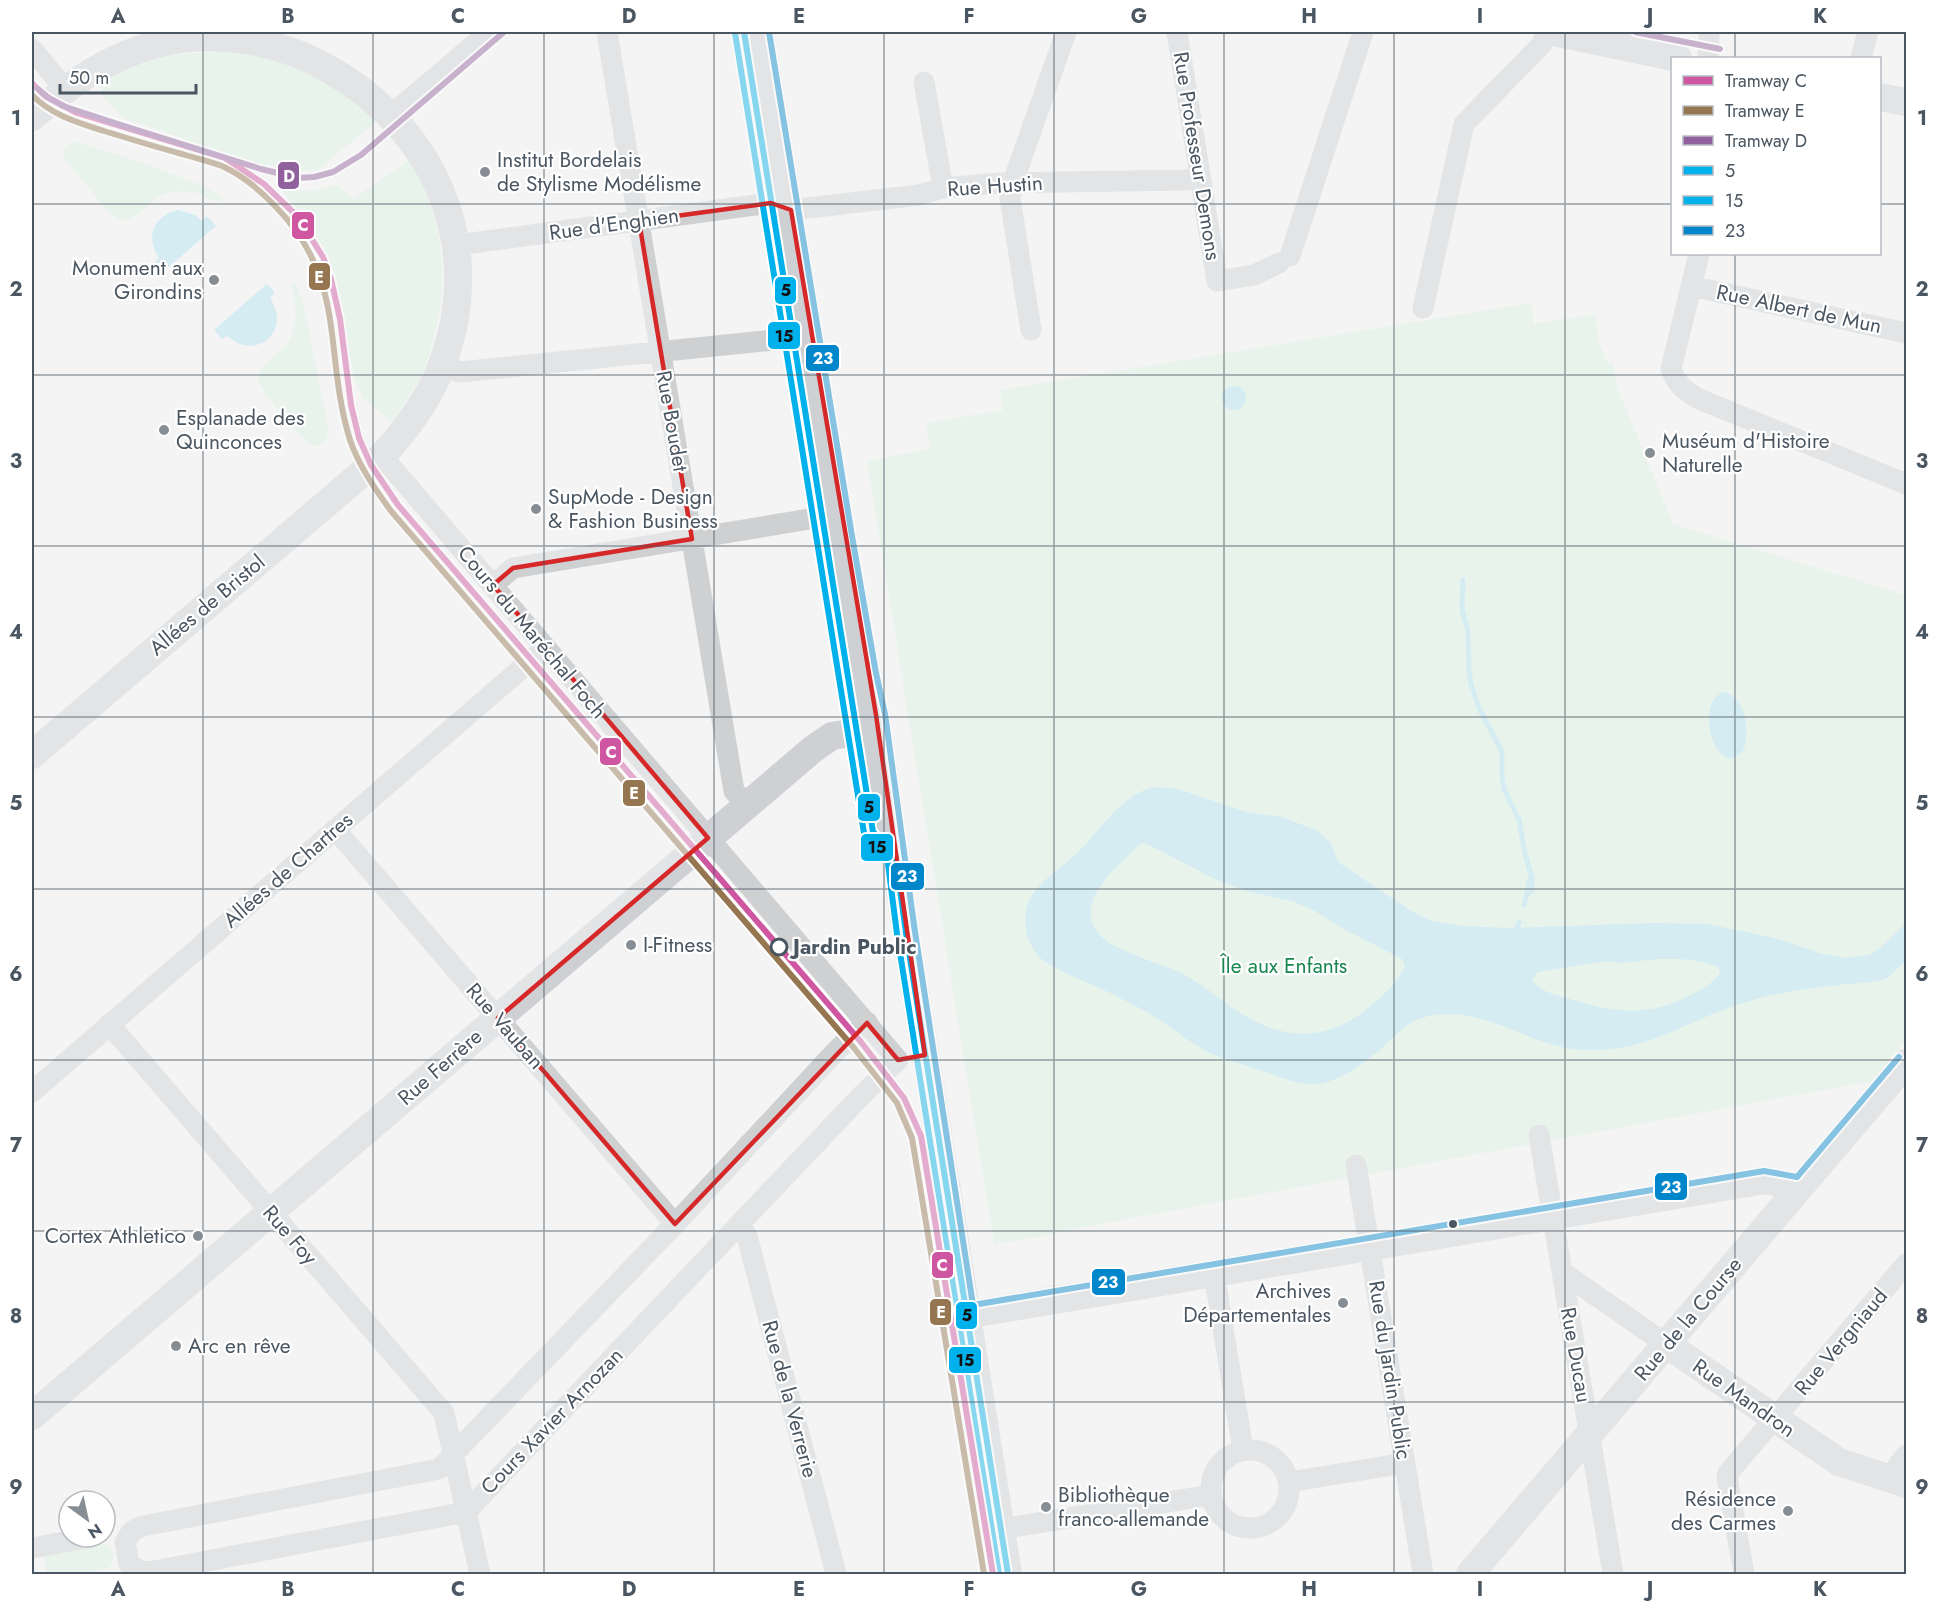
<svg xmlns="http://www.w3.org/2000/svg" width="1938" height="1606" font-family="Jost,sans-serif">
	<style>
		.green { fill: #d9f2e3 }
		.water { fill: #aee2f0; fill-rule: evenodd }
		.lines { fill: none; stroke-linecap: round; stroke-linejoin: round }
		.stream { stroke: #aee2f0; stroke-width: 5 }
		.street { stroke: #ced0d2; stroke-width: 21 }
		.secondary { stroke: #ced0d4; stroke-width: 28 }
		.bus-1-casing { stroke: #fff; stroke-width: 10 }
		.bus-2-casing { stroke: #fff; stroke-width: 10 }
		.bus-3-casing { stroke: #fff; stroke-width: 10 }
		.bus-1 { stroke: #00b1eb; stroke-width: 6 }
		.bus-2 { stroke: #00b1eb; stroke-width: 6 }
		.bus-3 { stroke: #0086cb; stroke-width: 6 }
		.tram-1-casing { stroke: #fff; stroke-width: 10 }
		.tram-2-casing { stroke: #fff; stroke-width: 10 }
		.tram-3-casing { stroke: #fff; stroke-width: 10 }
		.tram-1 { stroke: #cf56a0; stroke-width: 6 }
		.tram-2 { stroke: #967651; stroke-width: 6 }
		.tram-3 { stroke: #91619d; stroke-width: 6 }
		.marked { fill: none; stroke: #d62828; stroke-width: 4.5; stroke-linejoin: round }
		.grid { fill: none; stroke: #4a5661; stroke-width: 1.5; stroke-opacity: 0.55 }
		.poi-dot { fill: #868d94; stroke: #fff; stroke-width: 2 }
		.stop-dot { fill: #fff; stroke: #4a5661; stroke-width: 3 }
		.bus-dot { fill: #4a5661; stroke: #fff; stroke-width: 2 }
		.labels { text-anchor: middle; stroke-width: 4.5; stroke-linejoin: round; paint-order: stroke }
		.street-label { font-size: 21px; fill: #4a5661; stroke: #fff }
		.poi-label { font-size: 21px; fill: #4a5661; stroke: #fff; text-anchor: start }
		.stop-label { font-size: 21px; font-weight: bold; fill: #4a5661; stroke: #fff; text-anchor: start }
		.park-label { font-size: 21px; fill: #17864f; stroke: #fff }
		.line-badge { stroke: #fff; stroke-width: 2 }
		.badge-label { font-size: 16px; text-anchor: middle; font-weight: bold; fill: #fff }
		.pale-badge-label { font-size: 16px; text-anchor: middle; font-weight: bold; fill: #111 }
		.neatline { fill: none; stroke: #4a5661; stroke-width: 2 }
		.grid-label { font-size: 20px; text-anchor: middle; font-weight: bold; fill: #4a5661 }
	</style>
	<rect width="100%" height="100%" fill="#f4f4f4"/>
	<path class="green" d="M230 51 280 59 310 71 380 118 318 170 286 171 234 156 123 118 104 99 100 82 136 65 170 55Z
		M73 141 143 163 199 184 222 196V200C214 203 204 195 196 193 187 191 177 191 168 193 149 198 140 221 120 220L110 214 63 157 64 148Z
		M410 159C440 216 451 268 435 331 432 344 429 359 423 371 415 389 403 405 392 422L363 398 354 376 329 262 317 238 281 189 313 191 337 185 354 199Z
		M295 282 303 302 328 426 327 439 318 446 308 443C296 430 262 396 259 381 255 363 281 356 288 342 299 323 296 304 291 284Z
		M1531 303 1534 324 1595 314 1599 343 1607 362 1613 363 1617 387 1673 524 1906 595V1041L1872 1081 1057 1232V1234L994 1244 867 461 930 449 926 423 1003 410 1000 390Z
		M101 1544C114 1546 118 1558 109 1568L81 1574H47L43 1556Z"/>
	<path class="water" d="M178 210 195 215 202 221 207 216 216 226 163 272 155 262 159 258C145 238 153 216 178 210Z
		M267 284 275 293 270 298C292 331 257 362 227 336L222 339 214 330Z
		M1222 398a12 12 0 1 1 24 0a12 12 0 1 1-24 0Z
		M1723 692C1746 696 1751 733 1743 751L1731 759C1707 753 1700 701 1723 692Z
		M1153 787 1178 789 1246 812 1281 817 1316 830 1330 842 1338 862 1411 911 1432 921 1462 926 1511 928 1656 923 1706 924 1747 932 1782 940 1819 953 1845 958 1869 955 1879 949 1906 923V961L1887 978 1878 981C1830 986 1782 989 1737 1005 1682 1023 1648 1052 1585 1050 1531 1049 1483 1002 1425 1017 1408 1021 1397 1034 1384 1046 1364 1063 1336 1086 1309 1084 1292 1083 1275 1075 1260 1070 1240 1063 1219 1059 1201 1048 1186 1040 1173 1028 1158 1019 1146 1011 1132 1004 1118 997 1095 984 1068 977 1046 962 1035 956 1028 942 1026 929 1020 889 1053 877 1077 853 1102 829 1118 798 1153 787ZM1142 843 1147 844 1217 880 1249 892 1292 901 1315 911 1340 927 1402 959 1405 965C1400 982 1377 1001 1363 1012 1318 1045 1277 1038 1232 1008 1216 996 1201 983 1183 974 1159 962 1108 951 1095 929 1079 902 1111 871 1129 855 1133 851 1137 846 1142 843ZM1658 959C1678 959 1701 958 1719 968L1720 973C1714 983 1701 990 1691 995 1648 1018 1612 1013 1567 998 1554 994 1539 992 1532 979L1538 972 1606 961 1620 963Z"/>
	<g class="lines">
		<path class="stream" d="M1463 580 1462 610 1468 631 1469 671 1471 684 1479 708 1502 752V777L1504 789 1519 820 1525 854 1531 875C1527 886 1528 894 1524 905
			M1528 894 1532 890V877
			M1517 928 1519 922"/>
		<path class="street" d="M607 32 734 791 747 805
			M1177 32 1217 281 1254 275 1279 263
			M32 49 65 89
			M1708 58 1709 32
			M1861 58 1868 32
			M924 82 943 188
			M391 115 489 32
			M457 245 771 203 791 210 919 195 943 188 1001 183 1187 180 1200 177
			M1699 254 1671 369C1676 384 1685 391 1699 399L1906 484
			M1290 256 1363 32
			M1691 286 1906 333
			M1423 308 1464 124 1542 44 1546 32
			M1031 330 1010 198 1013 182 1066 32
			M442 366 460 372 793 338
			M382 456 898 1060
			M493 585 513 568 840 514
			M335 829 675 1224
			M867 1022 837 1050 675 1224 439 1469 143 1526 132 1531 125 1542 129 1564 142 1572 154 1571 466 1512 863 1094 898 1060
			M109 1024 444 1413 480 1574
			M32 1092 545 648
			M1539 1135 1613 1574
			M1356 1165 1423 1574
			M739 1225 747 1236 836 1574
			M1562 1272 1666 1344
			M1214 1273 1243 1450
			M1211 1489a39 39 0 1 1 78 0a39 39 0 1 1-78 0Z
			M1893 1480 1898 1465 1906 1455
			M1289 1482 1405 1463
			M1000 1529 1211 1495
			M32 1548 91 1537
			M1744 1574 1727 1477 1728 1473 1906 1264"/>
		<path class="secondary" d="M760 32 843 538 867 675 876 715 906 933 1008 1574
			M1553 32 1678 58
			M1880 97 1906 102
			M32 117C73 82 107 57 160 43 216 30 278 40 327 68 435 128 487 246 442 365 429 399 407 429 382 456L32 755
			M846 659 873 832 895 852
			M966 1315 1765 1180 1800 1187
			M1666 1344 1839 1462 1906 1484
			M32 1416 813 749 832 736 857 732
			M1470 1574 1906 1063"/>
		<defs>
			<path id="bus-1" d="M744 32 873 832 895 852 906 933 1008 1574"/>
			<path id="bus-2" d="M735 33 864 833 866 838 887 856 897 934 999 1574"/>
			<path id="bus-3" d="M769 32 852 536 876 673 885 714 915 932 973 1305 1764 1171 1797 1177 1899 1057"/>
		</defs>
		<use href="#bus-1" class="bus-1-casing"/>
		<use href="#bus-2" class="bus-2-casing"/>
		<use href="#bus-3" class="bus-3-casing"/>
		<use href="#bus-1" class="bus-1"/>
		<use href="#bus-2" class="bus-2"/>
		<use href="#bus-3" class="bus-3"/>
		<defs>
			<path id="tram-1" d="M32 83 45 96 77 113 225 158 264 184 298 217 323 257 331 279 340 319 351 405 359 438 371 465 398 505 861 1042 904 1098 921 1136 993 1574"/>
			<path id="tram-2" d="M32 95C51 115 79 123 104 131 130 139 156 147 182 154 195 158 209 161 222 166 242 175 261 191 276 207 348 281 323 353 350 440 359 466 375 489 391 511L854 1048 897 1103 912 1138 984 1574"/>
			<path id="tram-3" d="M1635 32 1720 49
				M38 89 49 98 63 106 118 124 261 169 298 178 314 177 333 172 361 155 504 32"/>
		</defs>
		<use href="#tram-1" class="tram-1-casing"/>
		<use href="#tram-2" class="tram-2-casing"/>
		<use href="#tram-3" class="tram-3-casing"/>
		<use href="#tram-1" class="tram-1"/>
		<use href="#tram-2" class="tram-2"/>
		<use href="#tram-3" class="tram-3"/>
	</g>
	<path d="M0 0H1938V1606H0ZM771 203 791 210 876 715 925 1055 898 1060 867 1023 675 1224 498 1018 708 838 493 585 513 568 692 539 639 221Z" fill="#f4f4f4" fill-opacity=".55" fill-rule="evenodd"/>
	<path class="marked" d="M771 203 791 210 876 715 925 1055 898 1060 867 1023 675 1224 498 1018 708 838 493 585 513 568 692 539 639 221Z"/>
	<path class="grid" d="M203 32V1574M373 32V1574M544 32V1574M714 32V1574M884 32V1574M1054 32V1574M1224 32V1574M1394 32V1574M1565 32V1574M1735 32V58M32 204H1672M1880 204H1906M1735 254V1574M32 375H1906M32 546H1906M32 717H1906M32 889H1906M32 1060H1906M32 1231H1906M32 1402H1906"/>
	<g class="poi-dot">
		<circle cx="485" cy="172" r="6"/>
		<circle cx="214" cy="280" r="6"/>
		<circle cx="164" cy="430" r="6"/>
		<circle cx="1650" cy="453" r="6"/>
		<circle cx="536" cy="509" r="6"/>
		<circle cx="631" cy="945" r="6"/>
		<circle cx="198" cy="1236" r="6"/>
		<circle cx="1343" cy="1303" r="6"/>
		<circle cx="176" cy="1346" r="6"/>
		<circle cx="1046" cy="1507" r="6"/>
		<circle cx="1788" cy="1511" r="6"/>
	</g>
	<circle class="stop-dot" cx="779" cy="947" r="8"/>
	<circle class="bus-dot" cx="1453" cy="1224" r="5"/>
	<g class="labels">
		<g class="street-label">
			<text transform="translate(1197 156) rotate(81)" y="7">Rue Professeur Demons</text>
			<text transform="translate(995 186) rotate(-4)" y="7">Rue Hustin</text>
			<text transform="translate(614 224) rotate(-8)" y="7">Rue d'Enghien</text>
			<text transform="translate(1799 309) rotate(12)" y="7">Rue Albert de Mun</text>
			<text transform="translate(672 421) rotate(80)" y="7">Rue Boudet</text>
			<text transform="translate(207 605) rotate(-40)" y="7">Allées de Bristol</text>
			<text transform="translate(532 632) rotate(50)" y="7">Cours du Maréchal Foch</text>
			<text transform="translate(288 870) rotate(-41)" y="7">Allées de Chartres</text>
			<text transform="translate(505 1026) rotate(49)" y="7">Rue Vauban</text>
			<text transform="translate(440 1067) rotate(-41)" y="7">Rue Ferrère</text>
			<text transform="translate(290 1235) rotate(49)" y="7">Rue Foy</text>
			<text transform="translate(1688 1319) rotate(-50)" y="7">Rue de la Course</text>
			<text transform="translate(1841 1342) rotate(-50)" y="7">Rue Vergniaud</text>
			<text transform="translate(1576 1355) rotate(80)" y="7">Rue Ducau</text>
			<text transform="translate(1390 1370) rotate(81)" y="7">Rue du Jardin Public</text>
			<text transform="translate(1744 1398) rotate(35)" y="7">Rue Mandron</text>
			<text transform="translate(790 1399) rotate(75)" y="7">Rue de la Verrerie</text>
			<text transform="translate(552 1421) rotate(-46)" y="7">Cours Xavier Arnozan</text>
		</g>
		<g class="poi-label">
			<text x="497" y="167">Institut Bordelais<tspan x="497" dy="24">de Stylisme Modélisme</tspan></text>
			<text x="202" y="275" text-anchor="end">Monument aux<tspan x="202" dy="24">Girondins</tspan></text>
			<text x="176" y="425">Esplanade des<tspan x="176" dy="24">Quinconces</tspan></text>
			<text x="1662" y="448">Muséum d'Histoire<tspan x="1662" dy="24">Naturelle</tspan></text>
			<text x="548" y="504">SupMode - Design<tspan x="548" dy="24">&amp; Fashion Business</tspan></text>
			<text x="643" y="952">I-Fitness</text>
			<text x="186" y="1243" text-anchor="end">Cortex Athletico</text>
			<text x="1331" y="1298" text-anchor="end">Archives<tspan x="1331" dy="24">Départementales</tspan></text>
			<text x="188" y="1353">Arc en rêve</text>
			<text x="1058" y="1502">Bibliothèque<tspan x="1058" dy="24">franco-allemande</tspan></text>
			<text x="1776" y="1506" text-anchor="end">Résidence<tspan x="1776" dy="24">des Carmes</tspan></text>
		</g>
		<g class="stop-label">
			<text x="793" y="954">Jardin Public</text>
		</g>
		<g class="park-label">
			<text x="1284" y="973">Île aux Enfants</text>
		</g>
	</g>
	<g class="line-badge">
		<rect x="277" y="161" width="23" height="29" rx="6" fill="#91619d"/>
		<rect x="291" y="211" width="24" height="29" rx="6" fill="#cf56a0"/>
		<rect x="308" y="262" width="23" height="29" rx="6" fill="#967651"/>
		<rect x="774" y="276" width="23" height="29" rx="6" fill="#00b1eb"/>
		<rect x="767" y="321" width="34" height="29" rx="6" fill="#00b1eb"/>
		<rect x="805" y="344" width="35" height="28" rx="6" fill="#0086cb"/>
		<rect x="599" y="737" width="23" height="29" rx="6" fill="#cf56a0"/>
		<rect x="622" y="779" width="24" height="28" rx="6" fill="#967651"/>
		<rect x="857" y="793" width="24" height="29" rx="6" fill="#00b1eb"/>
		<rect x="860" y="833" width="34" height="29" rx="6" fill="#00b1eb"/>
		<rect x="890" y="862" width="35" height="29" rx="6" fill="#0086cb"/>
		<rect x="1654" y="1172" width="34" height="29" rx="6" fill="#0086cb"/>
		<rect x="931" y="1251" width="23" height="28" rx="6" fill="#cf56a0"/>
		<rect x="1091" y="1268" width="35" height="28" rx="6" fill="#0086cb"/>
		<rect x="929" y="1298" width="23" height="28" rx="6" fill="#967651"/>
		<rect x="955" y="1301" width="23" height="29" rx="6" fill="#00b1eb"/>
		<rect x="948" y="1346" width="34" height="28" rx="6" fill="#00b1eb"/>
	</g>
	<g class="badge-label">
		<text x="289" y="182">D</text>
		<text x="303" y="231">C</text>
		<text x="319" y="283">E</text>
		<text x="823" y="364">23</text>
		<text x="611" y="758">C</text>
		<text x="634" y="799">E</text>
		<text x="907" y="882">23</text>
		<text x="1671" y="1193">23</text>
		<text x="942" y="1271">C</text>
		<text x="1108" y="1288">23</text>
		<text x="941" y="1318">E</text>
	</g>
	<g class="pale-badge-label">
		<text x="786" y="296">5</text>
		<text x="784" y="342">15</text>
		<text x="869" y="813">5</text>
		<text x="877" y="853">15</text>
		<text x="967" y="1321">5</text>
		<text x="965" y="1366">15</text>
	</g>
	<rect width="1938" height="1606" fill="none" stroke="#ffffff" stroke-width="66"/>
	<rect x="1671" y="57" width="210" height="198" fill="#ffffff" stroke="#b7bbc0" stroke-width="1.5"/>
	<rect x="1683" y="76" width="30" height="9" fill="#cf56a0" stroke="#b7bbc0" stroke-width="1.5"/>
	<text x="1725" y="87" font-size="18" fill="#4a5661">Tramway C</text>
	<rect x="1683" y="106" width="30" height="9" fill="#967651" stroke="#b7bbc0" stroke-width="1.5"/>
	<text x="1725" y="117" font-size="18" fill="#4a5661">Tramway E</text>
	<rect x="1683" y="136" width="30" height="9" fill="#91619d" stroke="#b7bbc0" stroke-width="1.5"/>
	<text x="1725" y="147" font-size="18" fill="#4a5661">Tramway D</text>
	<rect x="1683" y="166" width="30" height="9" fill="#00b1eb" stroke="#b7bbc0" stroke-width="1.5"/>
	<text x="1725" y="177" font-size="18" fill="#4a5661">5</text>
	<rect x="1683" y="196" width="30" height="9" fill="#00b1eb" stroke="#b7bbc0" stroke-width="1.5"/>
	<text x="1725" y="207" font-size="18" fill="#4a5661">15</text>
	<rect x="1683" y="226" width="30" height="9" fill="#0086cb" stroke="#b7bbc0" stroke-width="1.5"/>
	<text x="1725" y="237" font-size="18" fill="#4a5661">23</text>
	<g transform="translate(87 1519) rotate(147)"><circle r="28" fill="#ffffff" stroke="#b7bbc0" stroke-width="1.5"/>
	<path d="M0-4.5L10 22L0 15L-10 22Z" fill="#868d94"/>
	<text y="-9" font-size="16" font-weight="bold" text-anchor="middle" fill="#4a5661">N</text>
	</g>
	<path d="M60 84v9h136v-9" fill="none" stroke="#4a5661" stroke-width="3"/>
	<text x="69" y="84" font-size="18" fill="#4a5661" stroke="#ffffff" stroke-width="4.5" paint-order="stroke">50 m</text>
	<rect x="33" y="33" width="1872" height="1540" class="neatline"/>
	<g class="grid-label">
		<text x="118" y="23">A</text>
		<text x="288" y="23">B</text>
		<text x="458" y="23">C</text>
		<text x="629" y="23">D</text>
		<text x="799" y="23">E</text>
		<text x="969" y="23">F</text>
		<text x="1139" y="23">G</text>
		<text x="1309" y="23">H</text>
		<text x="1480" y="23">I</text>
		<text x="1650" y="23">J</text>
		<text x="1820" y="23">K</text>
		<text x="16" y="125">1</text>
		<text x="1922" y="125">1</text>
		<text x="16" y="296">2</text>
		<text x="1922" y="296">2</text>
		<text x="16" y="468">3</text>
		<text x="1922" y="468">3</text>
		<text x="16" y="639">4</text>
		<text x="1922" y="639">4</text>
		<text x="16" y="810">5</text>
		<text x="1922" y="810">5</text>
		<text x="16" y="981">6</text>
		<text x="1922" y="981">6</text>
		<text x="16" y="1152">7</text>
		<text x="1922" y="1152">7</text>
		<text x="16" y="1323">8</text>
		<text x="1922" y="1323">8</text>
		<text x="16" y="1494">9</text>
		<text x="1922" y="1494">9</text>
		<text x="118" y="1596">A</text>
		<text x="288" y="1596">B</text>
		<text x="458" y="1596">C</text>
		<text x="629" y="1596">D</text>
		<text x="799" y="1596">E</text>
		<text x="969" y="1596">F</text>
		<text x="1139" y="1596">G</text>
		<text x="1309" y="1596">H</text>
		<text x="1480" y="1596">I</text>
		<text x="1650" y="1596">J</text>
		<text x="1820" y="1596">K</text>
	</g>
</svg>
